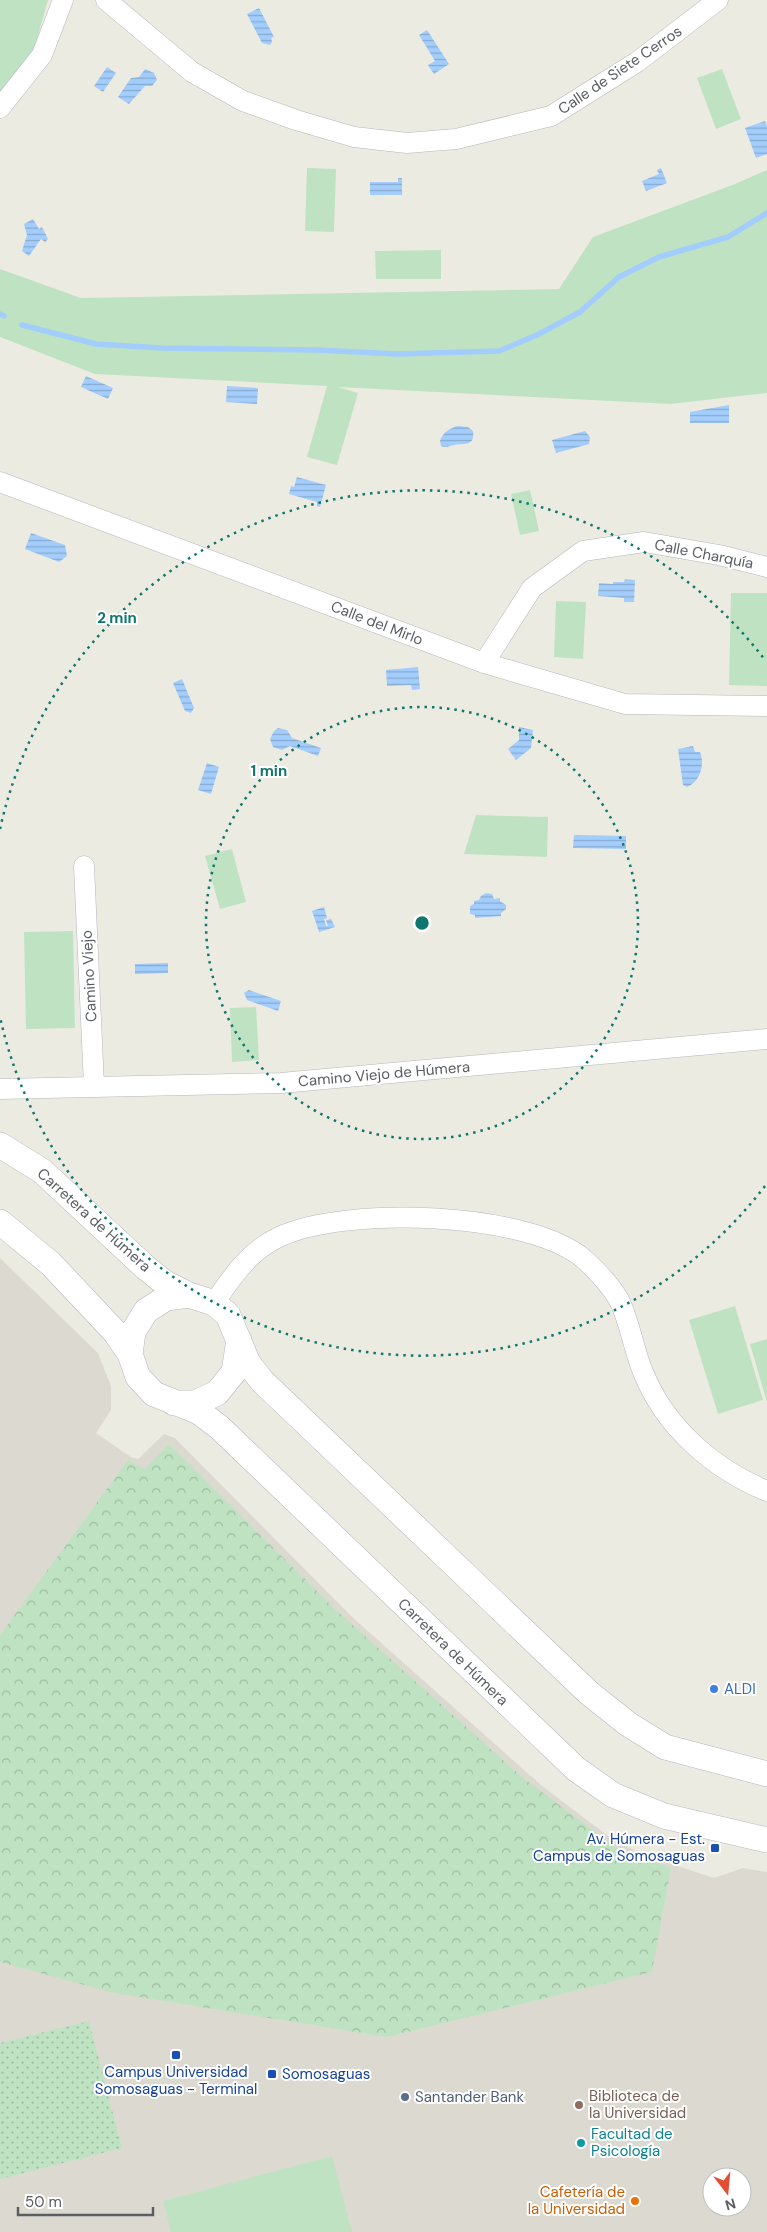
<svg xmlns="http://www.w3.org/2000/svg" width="767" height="2232" font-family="'DM Sans',sans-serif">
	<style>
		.education { fill: #dcdad0; fill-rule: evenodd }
		.grass { fill: url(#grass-dots) }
		.forest { fill: url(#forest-crowns) }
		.park { fill: #bfe3c2 }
		.water { fill: url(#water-rules) }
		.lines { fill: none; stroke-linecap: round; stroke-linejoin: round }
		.stream { stroke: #a2cdfc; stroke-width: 5.5 }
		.minor-casing { stroke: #b4b7bc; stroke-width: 21 }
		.tertiary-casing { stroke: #b4b7bc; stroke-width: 26 }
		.minor { stroke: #fff; stroke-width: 20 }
		.tertiary { stroke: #fff; stroke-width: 25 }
		.ring { fill: none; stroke: #0f766e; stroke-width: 2.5; stroke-dasharray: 2.5 5 }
		.shop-dot { fill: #3f7fe0; stroke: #fff; stroke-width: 2 }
		.transit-dot { fill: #1a4fb4; stroke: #fff; stroke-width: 2 }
		.service-dot { fill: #5c6f8a; stroke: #fff; stroke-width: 2 }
		.education-dot { fill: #8d6e63; stroke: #fff; stroke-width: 2 }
		.culture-dot { fill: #0f9aa8; stroke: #fff; stroke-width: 2 }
		.food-dot { fill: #e8710a; stroke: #fff; stroke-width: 2 }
		.labels { text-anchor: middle; stroke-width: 4; stroke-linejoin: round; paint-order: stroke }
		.street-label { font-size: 15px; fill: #5a5d62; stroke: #fff }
		.shop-label { font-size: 15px; fill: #366cbe; stroke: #fff; text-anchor: start }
		.transit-label { font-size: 15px; fill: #164399; stroke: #fff; text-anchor: end }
		.education-label { font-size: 15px; fill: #785e54; stroke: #fff; text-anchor: start }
		.service-label { font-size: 15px; fill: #4e5e75; stroke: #fff; text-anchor: start }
		.culture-label { font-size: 15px; fill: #0d838f; stroke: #fff; text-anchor: start }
		.food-label { font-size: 15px; fill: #c56008; stroke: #fff; text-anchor: end }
		.centre { fill: #0f766e; stroke: #fff; stroke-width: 2.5 }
		.ring-label { font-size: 15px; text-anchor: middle; font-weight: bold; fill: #0f766e; stroke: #fff; stroke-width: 4; stroke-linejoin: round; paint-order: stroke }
	</style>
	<defs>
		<pattern id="grass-dots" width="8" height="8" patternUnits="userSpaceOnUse" patternTransform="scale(1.25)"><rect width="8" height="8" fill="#bfe3c2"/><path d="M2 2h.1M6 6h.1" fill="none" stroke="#9ebba1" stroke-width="1.8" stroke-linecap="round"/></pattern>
		<pattern id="forest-crowns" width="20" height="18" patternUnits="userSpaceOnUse" patternTransform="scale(1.25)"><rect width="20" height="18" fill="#bfe3c2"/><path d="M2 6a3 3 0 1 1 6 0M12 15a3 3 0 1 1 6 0" fill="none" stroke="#9ebba1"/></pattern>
		<pattern id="water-rules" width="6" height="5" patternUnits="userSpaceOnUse" patternTransform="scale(1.25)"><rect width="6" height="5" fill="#a2cdfc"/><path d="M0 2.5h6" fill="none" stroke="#87aacf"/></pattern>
	</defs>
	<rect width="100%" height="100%" fill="#ecebe2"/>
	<path class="education" d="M0 1258 98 1353 111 1386V1410L96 1433 131 1457 138 1459 164 1434 175 1438 351 1616 541 1785 612 1839 644 1855 714 1878 743 1868 767 1872V2232H0ZM712 2177H742V2207H712Z"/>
	<path class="grass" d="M89 2021 122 2148 0 2179V2043Z"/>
	<path class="forest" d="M169 1444 335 1609 522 1777 619 1850 671 1868 652 1972 387 2037 114 1993 0 1962V1635L128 1460 145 1469Z"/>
	<path class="park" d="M0 0H48L33 53 0 95Z
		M722 69 741 119 716 129 697 78Z
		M307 168 336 169 334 232 305 231Z
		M767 170V393L670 404 338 387 358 393 337 465 307 457 327 386 95 374 0 337V269L81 298 559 289 593 237 735 184Z
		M441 250V279H376L375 251Z
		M530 490 539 531 520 535 511 494Z
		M731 593H767V686L729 685Z
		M556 601 586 602 583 659 554 657Z
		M476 815 548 817 547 857 464 854Z
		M232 849 246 902 220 909 205 856Z
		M73 931 75 1028 26 1029 24 932Z
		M256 1007 259 1060 232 1062 230 1008Z
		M735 1306 763 1400 718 1414 689 1320Z
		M767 1339V1402L750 1344Z
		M332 2156 352 2232H171L163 2201Z"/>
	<path class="water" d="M259 8 274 37 271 38 272 42 270 45 262 43 247 14Z
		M427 30 449 64 434 74 428 65 435 61 419 35Z
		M107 67 116 73 103 92 94 86Z
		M145 69 154 73 157 80 152 86H145L129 104 118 97 131 78 139 77Z
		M765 121 767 126V154L756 158 745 128Z
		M661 168 667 183 646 191 642 181 659 174 657 170Z
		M398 178H402V195H370V182H398Z
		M33 219 39 229 42 227 48 239 45 242 41 239 29 256 22 251 27 235 24 224Z
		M86 376 113 388 108 399 81 387Z
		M227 386 258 388 257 404 226 402Z
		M729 405V423H690V412Z
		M458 426 468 427 473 431C475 447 464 443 454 445 448 446 447 448 441 446L440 441C443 432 450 428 458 426Z
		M585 431 590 437 589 444 556 453 552 440Z
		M297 477 326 485 320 507 317 506V502L289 494 291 486 294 487Z
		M31 533 65 545 67 556 59 562 25 549Z
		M625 579 635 580 634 602H624V598L598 596 599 583 613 584V582H624Z
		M418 667 420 689 412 690 411 685 387 686 386 670Z
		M182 679 194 708 191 713 185 711 173 683Z
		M519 727 533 730 531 748 516 760 508 749 519 740Z
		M278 728 287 730 292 738 321 748 318 756 290 746 282 750 273 747 270 739 274 731Z
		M693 746 695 752H700C705 765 700 782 687 787L683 785 678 749Z
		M207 763 219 767 211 794 198 790Z
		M574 835 626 836V849L573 848Z
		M486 893 492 894 494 899 500 898V901L506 905V909L501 913V916L475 918V915L470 914V906L474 904V901L479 900 481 896Z
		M324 907 327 918 324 919 326 926H328L326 920 331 919 335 927 319 932 312 911Z
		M168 963V973L135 974V964Z
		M249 990 281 1001 278 1011 247 1000 244 993Z"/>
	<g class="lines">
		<path class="stream" d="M0 314 4 316
			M22 325 96 344 162 348 317 350 398 354 499 351 537 335 580 312 619 277 659 257 728 237 767 213"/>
		<defs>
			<path id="minor" d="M106 0 192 72 243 101 296 120 354 137 407 143 456 139 551 116 637 62 718 0
				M0 108 42 55 63 0
				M0 482 484 663 625 704 767 706
				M484 663 532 588 583 551 644 542 719 555 767 567
				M84 866 94 1086
				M0 1089 281 1083 767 1039
				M214 1303C232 1277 249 1251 279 1237 344 1206 530 1211 585 1260 597 1271 611 1286 619 1300 629 1319 634 1351 643 1372 665 1427 713 1469 767 1491"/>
			<path id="tertiary" d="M0 1145 42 1171 145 1267 165 1283 189 1295
				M0 1222 51 1264 115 1332 130 1354
				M174 1403H195L217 1393 234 1372 239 1340
				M767 1774 665 1747 628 1724 589 1693 262 1381 248 1363 228 1315 214 1303 189 1295 166 1298 146 1311 133 1332 130 1354 138 1377 154 1394 199 1412 219 1427 576 1769 613 1795 664 1816 767 1840"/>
		</defs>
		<use href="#minor" class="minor-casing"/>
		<use href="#tertiary" class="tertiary-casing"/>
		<use href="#minor" class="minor"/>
		<use href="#tertiary" class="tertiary"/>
	</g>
	<g class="ring">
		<circle cx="422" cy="923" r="216"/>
		<path d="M765 1186A432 432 0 0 1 0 1017M0 829A432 432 0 0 1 765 660"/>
	</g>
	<circle class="shop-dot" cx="714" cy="1689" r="5"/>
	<g class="transit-dot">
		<rect x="710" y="1843" width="10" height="10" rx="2.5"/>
		<rect x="171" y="2050" width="10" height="10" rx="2.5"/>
		<rect x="267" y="2069" width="10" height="10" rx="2.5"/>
	</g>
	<circle class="service-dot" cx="405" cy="2097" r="5"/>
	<circle class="education-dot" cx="579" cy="2105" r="5"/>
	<circle class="culture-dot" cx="581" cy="2143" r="5"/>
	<circle class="food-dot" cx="635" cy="2201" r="5"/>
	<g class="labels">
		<g class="street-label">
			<text transform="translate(620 70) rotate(-34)" y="5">Calle de Siete Cerros</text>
			<text transform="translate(704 554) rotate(11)" y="5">Calle Charquía</text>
			<text transform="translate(377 623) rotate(21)" y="5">Calle del Mirlo</text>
			<text transform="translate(89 976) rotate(-93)" y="5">Camino Viejo</text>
			<text transform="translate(384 1074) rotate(-5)" y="5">Camino Viejo de Húmera</text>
			<text transform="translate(94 1220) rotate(42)" y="5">Carretera de Húmera</text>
			<text transform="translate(453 1652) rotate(44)" y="5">Carretera de Húmera</text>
		</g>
		<g class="shop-label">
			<text x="724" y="1694">ALDI</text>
		</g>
		<g class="transit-label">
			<text x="705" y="1844">Av. Húmera - Est.<tspan x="705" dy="17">Campus de Somosaguas</tspan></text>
			<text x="176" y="2077" text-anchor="middle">Campus Universidad<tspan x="176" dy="17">Somosaguas - Terminal</tspan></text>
			<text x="282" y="2079" text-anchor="start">Somosaguas</text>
		</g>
		<g class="education-label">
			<text x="589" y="2101">Biblioteca de<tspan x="589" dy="17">la Universidad</tspan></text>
		</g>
		<g class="service-label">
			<text x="415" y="2102">Santander Bank</text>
		</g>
		<g class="culture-label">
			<text x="591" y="2139">Facultad de<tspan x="591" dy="17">Psicología</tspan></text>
		</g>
		<g class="food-label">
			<text x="625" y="2197">Cafetería de<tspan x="625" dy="17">la Universidad</tspan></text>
		</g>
	</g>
	<circle cx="422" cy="923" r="8" class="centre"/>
	<g class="ring-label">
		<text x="117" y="623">2 min</text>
		<text x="269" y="776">1 min</text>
	</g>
	<g transform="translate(727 2192) rotate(164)"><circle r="24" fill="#ffffff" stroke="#bdbec0"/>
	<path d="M0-4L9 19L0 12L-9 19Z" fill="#e24e32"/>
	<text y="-8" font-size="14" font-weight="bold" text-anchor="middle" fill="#5a5d62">N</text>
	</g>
	<path d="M18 2207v8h135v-8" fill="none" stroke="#5a5d62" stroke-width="2.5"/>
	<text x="25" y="2207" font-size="15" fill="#5a5d62" stroke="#ffffff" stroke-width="4" paint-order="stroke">50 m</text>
</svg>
